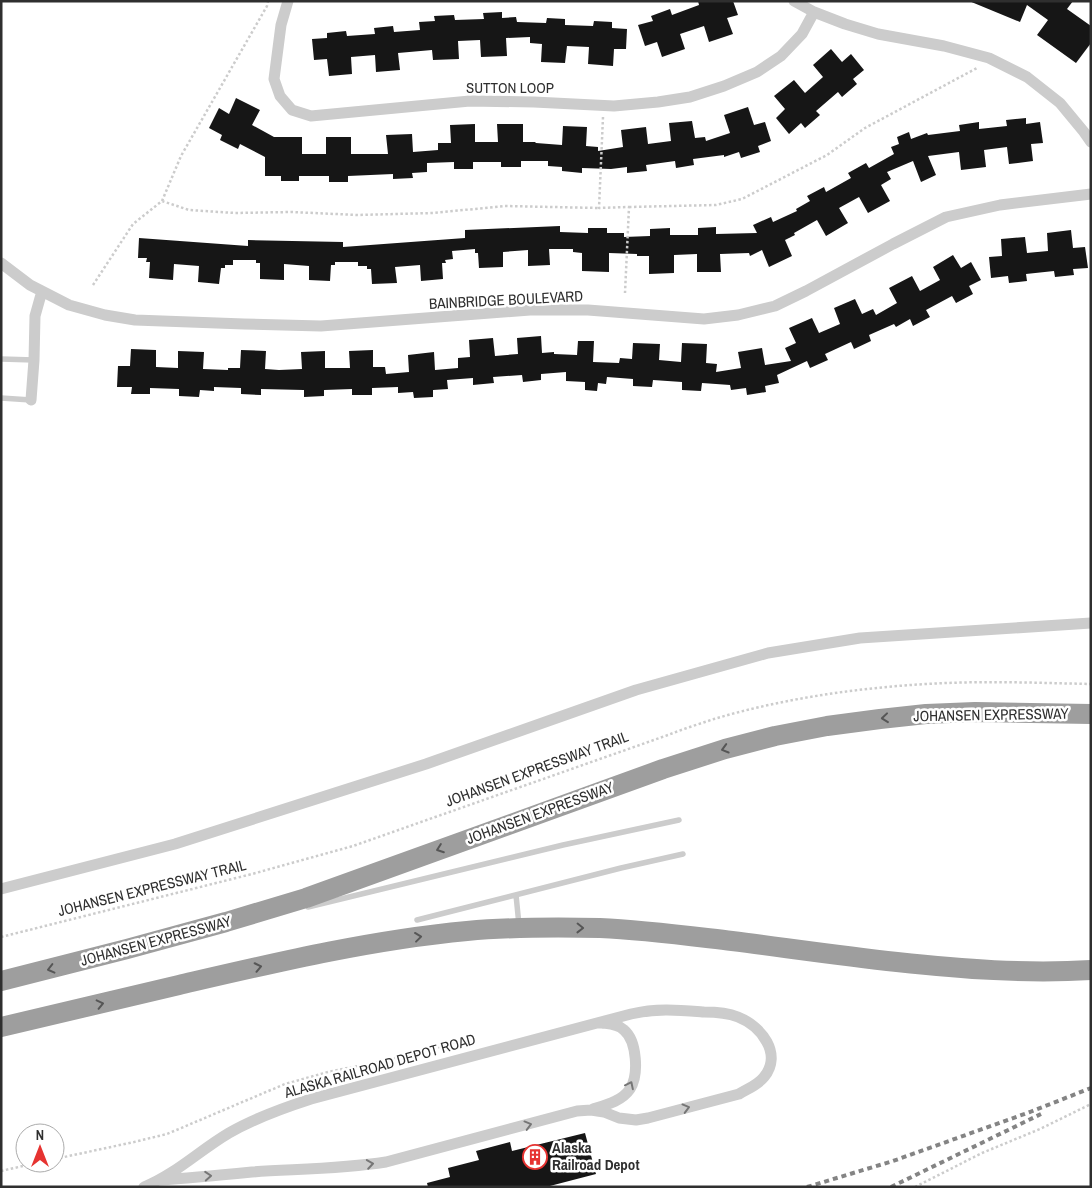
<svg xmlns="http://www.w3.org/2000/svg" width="1092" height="1188" font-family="'Archivo Narrow',sans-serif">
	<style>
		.building { fill: #161616 }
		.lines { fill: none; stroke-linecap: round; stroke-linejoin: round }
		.path { stroke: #ccc; stroke-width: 2.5; stroke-dasharray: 2.5 2.5; stroke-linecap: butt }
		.service { stroke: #ccc; stroke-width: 5.5 }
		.minor { stroke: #ccc; stroke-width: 11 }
		.trunk { stroke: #9e9e9e; stroke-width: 20 }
		.rail { stroke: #848484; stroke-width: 4; stroke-dasharray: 5 4; stroke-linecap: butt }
		.oneway { stroke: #565656 }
		.oneway2 { stroke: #767676 }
		.labels { text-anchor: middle; stroke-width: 5; stroke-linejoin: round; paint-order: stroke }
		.street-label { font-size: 15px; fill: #2f2f2f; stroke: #fff }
		.poi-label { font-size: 15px; font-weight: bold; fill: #2f2f2f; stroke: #fff; text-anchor: start }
	</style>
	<rect width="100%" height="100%" fill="#fff"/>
	<path class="building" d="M698 1H733L738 15 727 18 733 34 709 42 704 26 680 34 685 49 662 57 657 42 645 46 638 25 653 21 651 16 670 9 672 15 699 5Z
		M969 1H1073L1067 9 1091 26V43L1076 63 1037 35 1048 20 1027 5 1020 22Z
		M502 12V18L516 17 517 22 546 23 547 18 565 19V25L593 26 594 21 612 22V28L627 29 626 49H614L613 66 588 64 589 47 567 46 565 63 541 62 542 44 530 43V37L506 38 507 56 481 57 480 40 458 41 459 59 433 60 432 50 398 53 400 70 376 72 375 55 351 57 352 74 329 76 327 59 314 60 312 39 327 38V33L346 31 347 36 375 34 374 28 393 26 394 32 420 30 419 22 435 21 434 16 454 15 455 20 484 19 483 13Z
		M831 49 842 62 851 54 864 70 853 79 857 84 842 97 838 92 816 111 820 115 805 128 801 123 789 134 776 118 785 109 774 96 794 80 805 93 823 77 813 65Z
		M236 98 260 110 252 125 274 137H302V154H326V137H351V154H388L386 135 412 134 413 152 438 150V143H451L450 125 475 124V142H498L497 124H523V142H535L536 143 562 145 563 126 587 127 586 146 598 147V151L623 147 621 130 646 127 648 144 671 141 669 123 692 121 695 138 705 137 706 141 730 133 724 115 748 107 754 125 765 122 771 141 758 146 760 152 741 158 739 152 724 157V155L693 159 694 165 676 168 675 161 646 165 647 171 627 173V167L611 169 582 168V173L562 171V167L548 166V161H521V167H501V162H473V169H454V162L427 163V172L412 173 413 178 393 179V174L348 176V182H329V176H299V181H281V176H265V157L240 144 238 149 220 140 222 135 209 128 219 108 229 114Z
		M1026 118V124L1040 122 1043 143 1031 144 1033 161 1009 164 1007 147 984 150 986 167 961 170 959 152 928 156 936 175 921 182 913 161 887 172 891 179 881 185 890 201 868 213 859 197 839 208 848 223 826 236 817 220 794 233 795 235 785 240 792 256 769 267 762 250 750 256 749 253 720 254 721 272H697V254L674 255V273L649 274V256H637V254L609 253V272L582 271V253L573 252V249H549L550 265 528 266V250L503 252V267L479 268 478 253H475V249L452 251 453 259 445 260 446 263H442L443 279 421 281 420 265 395 267 397 283 372 284 371 269H367V266H358V262H335V265H331L330 281 309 280V266L284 264V280L260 279V263H256V260H233V265H225V268H221L219 284 198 282 199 266 174 264 173 280 149 278 150 262H146L147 258H138L139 238 248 246V240L343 242V247L465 238V230L560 226V232L588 233V228H607V233H624V237L650 236V229L670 228V235H698V228L716 227V234L757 233 753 225 771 217 773 222 797 211 796 209 810 201 807 196 824 187 826 192 851 178 848 173 866 163 869 168 894 154 891 147 899 144 897 137 909 132 911 139 927 133 928 135 960 131 959 125 979 122V129L1007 126 1006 120Z
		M1071 230 1073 248 1085 247 1088 268 1073 269 1074 275 1055 277 1054 271 1026 274 1027 281 1009 283 1008 276 991 278 989 257 1002 256 1001 239 1025 237 1027 253 1048 251 1047 233Z
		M953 255 961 268 971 262 981 280 969 286 973 294 956 303 952 296 926 310 930 317 913 326 910 319 896 327 894 324 869 335 871 341 854 349 851 342 825 354 828 360 810 368 807 361 777 375 779 383 765 386 766 392 747 395 746 388 731 390 730 385 702 383 701 391 682 390V382L653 380 652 387 633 386V379L607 377 606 384 598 383 597 391 585 390V382L566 381V372L541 374V380L523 382 522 375 493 377 494 383 473 385V378L447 380 448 389 433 390V397L414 398 413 392 398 393V387L372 388V395H352V389L324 390V396L304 397V390L261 389V395L241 394V388L214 387V391L200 390 199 397 179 396V389L150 388V394H131L132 387H117L118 366H130L131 349 156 350V367L178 368V351L204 352 203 369 228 370V368H240L241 350 266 351 265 369 279 370 302 369 301 352 325 351V368H350L349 351 373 350V367H385L386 374 409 372 408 355 434 352 435 370 458 368V358L470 357 469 340 493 338 495 356 518 354 517 338 541 336 542 353 554 352V354L577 355 578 341H594L593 362 619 363 620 358 632 359 633 343 660 344 659 360 681 362 682 343 707 344 706 363 717 364 716 372 741 368 738 352 762 348 765 365 791 361 785 348 796 343 789 328 812 318 819 333 840 324 834 308 855 299 862 314 873 309 876 315 897 303 889 288 912 276 920 291 940 280 933 267Z
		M585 1133 596 1174 546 1187H428L427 1183 450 1177 448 1168 479 1160 476 1151 510 1142 512 1151Z"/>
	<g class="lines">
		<path class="path" d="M603 117 599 208 629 207 625 293
			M162 201 181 156 267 6 268 1
			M629 207 716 205 742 199 827 155 865 128 977 68
			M93 285 133 224 162 201 189 210 235 213 291 212 358 215 433 213 505 206 599 208
			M1 937 252 874 353 846 668 735C683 729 699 724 714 719 788 697 870 686 947 683 994 681 1043 683 1091 684
			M55 1159 134 1142 167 1134 285 1084 328 1072 383 1061 451 1044 466 1039 470 1044
			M1 1171 36 1163
			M915 1187 982 1153 1040 1129 1091 1104"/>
		<path class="service" d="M1 359 34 360
			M1 398 31 400
			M516 895 519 925
			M308 907 563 845 679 820
			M417 920 621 868 683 854"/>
		<path class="minor" d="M288 1 281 25 274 79 280 96 292 110 311 116 470 101 534 102 614 106 658 102 690 97 724 86 757 72 781 56 802 34 814 12
			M794 1 814 12 845 24 878 34 944 46 989 58 1027 77 1060 103 1084 132 1091 142
			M1 263 30 285 69 305 105 315 135 320 244 324 321 326 530 310H588L704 319 738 315 775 306 806 291 893 244 946 217 1000 205 1091 194
			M31 400 34 360 35 316 42 291
			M1 889 175 844 426 764 636 690 768 653 860 638 1091 623
			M593 1109C606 1105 622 1101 630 1089 639 1075 637 1041 624 1030 618 1024 610 1024 602 1023
			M144 1187C176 1174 200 1150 229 1133 255 1118 283 1108 311 1099L631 1014C657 1008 678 1010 704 1012 715 1012 728 1013 738 1017 761 1026 783 1054 764 1077 758 1085 747 1089 739 1094L648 1118 636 1120 619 1118 604 1112 591 1110 577 1111 386 1162C341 1169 296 1169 252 1172 221 1175 190 1178 160 1180"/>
		<path class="trunk" d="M1 981 127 949 226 922 306 898 663 769 725 749 775 736 827 726 880 719 926 714 975 712 1091 714
			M1 1027C60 1013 120 999 179 985 274 963 370 940 467 931 511 927 556 927 600 928 645 930 689 936 732 941 787 948 842 956 897 962 962 969 1026 974 1091 970"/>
		<path class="rail" d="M807 1187 893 1161 1030 1112 1091 1088
			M891 1187 1041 1114"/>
	</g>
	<defs><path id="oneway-chevron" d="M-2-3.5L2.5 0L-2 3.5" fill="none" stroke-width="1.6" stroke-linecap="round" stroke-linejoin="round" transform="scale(1.25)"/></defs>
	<g class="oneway">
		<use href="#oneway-chevron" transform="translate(885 718) rotate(174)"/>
		<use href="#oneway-chevron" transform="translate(725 749) rotate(164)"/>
		<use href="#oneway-chevron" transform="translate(440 849) rotate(160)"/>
		<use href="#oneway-chevron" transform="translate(580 928) rotate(1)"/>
		<use href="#oneway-chevron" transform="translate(418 937) rotate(-7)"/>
		<use href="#oneway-chevron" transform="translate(258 967) rotate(-12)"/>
		<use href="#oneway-chevron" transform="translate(51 969) rotate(166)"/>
		<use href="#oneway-chevron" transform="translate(100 1004) rotate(-13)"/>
	</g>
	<g class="oneway2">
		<use href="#oneway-chevron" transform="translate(630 1085) rotate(-64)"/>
		<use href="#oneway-chevron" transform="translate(686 1108) rotate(-15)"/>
		<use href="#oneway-chevron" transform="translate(528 1125) rotate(-15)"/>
		<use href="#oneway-chevron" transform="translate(370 1164) rotate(-9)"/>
		<use href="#oneway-chevron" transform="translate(208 1176) rotate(-4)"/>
	</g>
	<defs>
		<symbol id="building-ring" viewBox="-11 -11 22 22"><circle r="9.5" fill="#fff" stroke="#e63331" stroke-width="1.5"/><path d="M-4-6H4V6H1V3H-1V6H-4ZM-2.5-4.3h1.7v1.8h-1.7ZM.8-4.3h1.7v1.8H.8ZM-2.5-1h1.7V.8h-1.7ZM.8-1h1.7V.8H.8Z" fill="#e63331"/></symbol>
	</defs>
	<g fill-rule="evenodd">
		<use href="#building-ring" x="521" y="1143" width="28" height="28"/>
	</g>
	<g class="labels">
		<g class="street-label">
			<text x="510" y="93">SUTTON LOOP</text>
			<text transform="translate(506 300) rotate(-3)" y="5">BAINBRIDGE BOULEVARD</text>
			<text transform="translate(991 715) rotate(-1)" y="5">JOHANSEN EXPRESSWAY</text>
			<text transform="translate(537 769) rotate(-20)" y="5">JOHANSEN EXPRESSWAY TRAIL</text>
			<text transform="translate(540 813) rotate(-20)" y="5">JOHANSEN EXPRESSWAY</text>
			<text transform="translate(152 888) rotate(-14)" y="5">JOHANSEN EXPRESSWAY TRAIL</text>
			<text transform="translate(156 941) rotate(-15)" y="5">JOHANSEN EXPRESSWAY</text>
			<text transform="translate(380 1066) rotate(-16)" y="5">ALASKA RAILROAD DEPOT ROAD</text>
		</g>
		<g class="poi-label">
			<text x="552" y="1153">Alaska<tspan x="552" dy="17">Railroad Depot</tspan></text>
		</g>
	</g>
	<rect width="1092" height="1188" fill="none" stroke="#2f2f2f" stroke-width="5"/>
	<g transform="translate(40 1148)"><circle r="24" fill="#ffffff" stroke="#acacac"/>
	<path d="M0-4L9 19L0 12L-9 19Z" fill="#e63331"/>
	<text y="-8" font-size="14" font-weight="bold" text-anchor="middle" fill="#2f2f2f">N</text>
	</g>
</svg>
